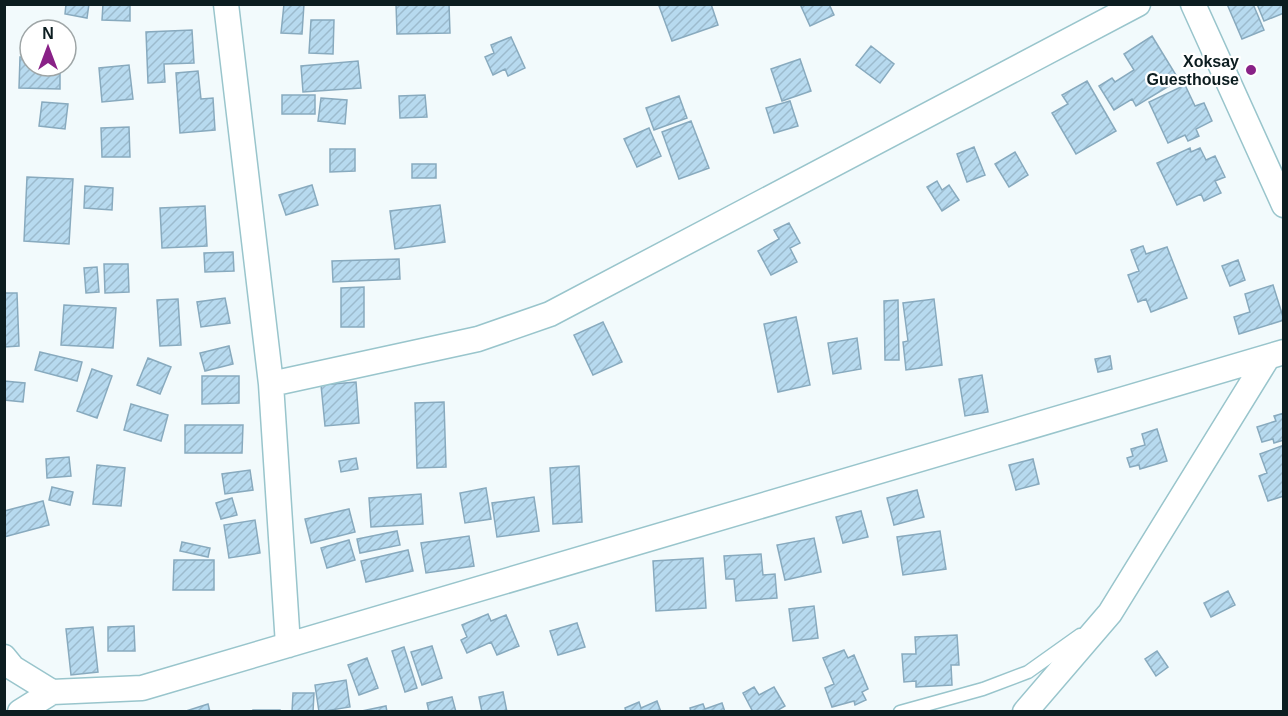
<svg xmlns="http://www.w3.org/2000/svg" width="1288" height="716" font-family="Helvetica,sans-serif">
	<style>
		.building { fill: url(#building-hatch); stroke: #88aabe; stroke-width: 1.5 }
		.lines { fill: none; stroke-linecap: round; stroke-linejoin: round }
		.lane-casing { stroke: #99c5cc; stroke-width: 15 }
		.street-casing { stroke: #99c5cc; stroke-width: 27 }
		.lane { stroke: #fff; stroke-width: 12 }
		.street { stroke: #fff; stroke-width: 24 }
		.poi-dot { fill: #892187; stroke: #fff; stroke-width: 2 }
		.labels { text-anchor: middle; stroke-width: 4.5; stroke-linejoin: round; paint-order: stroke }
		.poi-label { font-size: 16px; font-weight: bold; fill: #0c1d20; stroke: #fff; text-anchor: end }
	</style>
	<defs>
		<pattern id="building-hatch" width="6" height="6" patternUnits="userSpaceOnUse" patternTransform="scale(1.5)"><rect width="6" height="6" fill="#b7daef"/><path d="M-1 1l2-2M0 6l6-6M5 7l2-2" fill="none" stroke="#9cbbcd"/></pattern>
	</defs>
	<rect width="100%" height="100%" fill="#f2fafc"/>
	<path class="building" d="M66 4H89L87 18 65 14Z
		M103 4H130V21L102 20Z
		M284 4H304L302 34 281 33Z
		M396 4H449L450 33 397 34Z
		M664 4H711L718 25 672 41 659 6Z
		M800 4H829L834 15 810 26Z
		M1227 4H1253L1264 30 1242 39Z
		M1257 4H1284V13L1264 21Z
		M311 20H334L333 54 309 53Z
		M192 30 194 63 164 64 165 82 148 83 146 32Z
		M1152 36 1179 80 1136 106 1132 99 1114 110 1099 86 1112 78 1115 82 1134 70 1124 54Z
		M511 37 525 68 508 76 505 69 493 75 485 57 494 53 491 45Z
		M871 46 894 64 880 83 856 65Z
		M20 57H30V66H60V89L19 88Z
		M800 59 811 91 782 101 771 69Z
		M358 61 361 88 303 92 301 66Z
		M129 65 133 99 102 102 99 68Z
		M198 71 201 99 213 98 215 130 180 133 176 73Z
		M1087 81 1116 131 1076 154 1052 113 1068 104 1062 95Z
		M1185 85 1195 106 1204 103 1212 121 1196 129 1199 136 1188 141 1185 135 1168 143 1149 102Z
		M282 95H315V114H282Z
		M425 95 427 117 400 118 399 96Z
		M679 96 687 118 654 130 646 108Z
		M321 98 347 100 345 124 318 121Z
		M790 101 798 126 774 133 766 108Z
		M42 102 68 104 65 129 39 126Z
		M691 121 709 168 679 179 662 132Z
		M129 127 130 157H102L101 128Z
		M649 128 661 156 637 167 624 139Z
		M974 147 985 175 967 182 957 154Z
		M1190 148 1191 152 1200 148 1206 160 1215 156 1225 177 1215 181 1221 193 1204 201 1201 194 1177 205 1157 163Z
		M330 149H355V171L330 172Z
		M1015 152 1028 175 1009 187 995 164Z
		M412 164H436V178H412Z
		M27 177 73 179 69 244 24 241Z
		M937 181 942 190 949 185 959 200 942 211 927 187Z
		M312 185 318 205 286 215 279 195Z
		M85 186 113 188 112 210 84 208Z
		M440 205 445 242 395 249 390 211Z
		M205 206 207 246 162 248 160 208Z
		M789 223 800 243 790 248 797 262 771 275 758 251 779 239 774 230Z
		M1143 246 1146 254 1167 247 1187 298 1151 312 1146 299 1138 302 1128 275 1139 271 1131 250Z
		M233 252 234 271 205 272 204 253Z
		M399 259 400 279 333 282 332 261Z
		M1238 260 1245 280 1230 286 1222 266Z
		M104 264H128L129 292 105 293Z
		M97 267 99 292 86 293 84 268Z
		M1273 285 1284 320 1239 334 1234 317 1250 312 1245 294Z
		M364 287V327H341V288Z
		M4 293H17L19 346 4 347Z
		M225 298 230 323 201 327 197 302Z
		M178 299 181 345 160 346 157 300Z
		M934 299 942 365 906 370 903 342 908 341 903 303Z
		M898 300 899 360H885L884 301Z
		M64 305 116 308 113 348 61 345Z
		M796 317 810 385 778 392 764 324Z
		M603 322 622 362 593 375 574 335Z
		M857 338 861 369 833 374 828 343Z
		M229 346 233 364 205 371 200 353Z
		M40 352 82 362 77 381 35 370Z
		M1110 356 1112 369 1098 372 1095 359Z
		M148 358 171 367 160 394 137 385Z
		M92 369 112 376 97 418 77 411Z
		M982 375 988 412 965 416 959 379Z
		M202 376H239V403L202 404Z
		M4 381 25 383 23 402 4 400Z
		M356 382 359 423 325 426 321 385Z
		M444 402 446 467 417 468 415 403Z
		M131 404 168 415 161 441 124 430Z
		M1284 413V440L1274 443 1273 439 1262 442 1257 427 1276 421 1274 416Z
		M185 425H243L242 453H185Z
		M1157 429 1167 461 1140 469 1139 465 1130 467 1127 458 1133 456 1131 449 1145 445 1142 434Z
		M1284 445V496L1268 501 1259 476 1267 473 1260 454Z
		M69 457 71 476 47 478 46 459Z
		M356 458 358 469 341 472 339 461Z
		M1033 459 1039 484 1016 490 1009 465Z
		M97 465 125 468 121 506 93 504Z
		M579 466 582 522 553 524 550 468Z
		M250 470 253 490 225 494 222 474Z
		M52 487 73 492 70 505 49 500Z
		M486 488 491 519 465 523 460 493Z
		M917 490 924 517 894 525 887 498Z
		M421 494 423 524 371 527 369 498Z
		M534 497 539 531 497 537 492 503Z
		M232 498 237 515 221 519 216 503Z
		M43 501 49 525 4 537V511Z
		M349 509 355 532 311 543 305 519Z
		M861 511 868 537 843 543 836 517Z
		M255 520 260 553 229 558 224 525Z
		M397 531 400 545 360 553 357 539Z
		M940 531 946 569 903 575 897 537Z
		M469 536 474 566 426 573 421 543Z
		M814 538 821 572 785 580 777 545Z
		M349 540 355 560 327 568 321 548Z
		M182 542 210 548 208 557 180 551Z
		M408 550 413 571 366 582 361 561Z
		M761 554 763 575 775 574 777 598 736 601 734 579H726L724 556Z
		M703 558 706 608 656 611 653 561Z
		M174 560H214V590H173Z
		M1228 591 1235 605 1211 617 1204 603Z
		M814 606 818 638 793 641 789 609Z
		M488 614 491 621 506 615 519 646 497 655 491 642 467 653 461 640 467 637 462 625Z
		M577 623 585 647 558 655 550 631Z
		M134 626 135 651H108V627Z
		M93 627 98 672 71 675 66 629Z
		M957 635 959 665H951L952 685 916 687V681L904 682 902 654H916L915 637Z
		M432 646 442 678 422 685 411 652Z
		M404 647 417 688 405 692 392 651Z
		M844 650 848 658 854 655 868 689 862 692 866 700 855 705 854 701 832 707 825 688 834 684 823 658Z
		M1157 651 1168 667 1156 676 1145 659Z
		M367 658 378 688 359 695 348 665Z
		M346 680 350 707 319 712 315 685Z
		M754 687 759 695 774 687 785 706 775 712H753L743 693Z
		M503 692 507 712H482L479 697Z
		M293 693H314L313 712H292Z
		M452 697 456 712H429L427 703Z
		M657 701 661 712H626L625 708 639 702 641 708Z
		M722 703 725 712H691L690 708 703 704 705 709Z
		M208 704 210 712H183Z
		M386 706 387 712H357Z
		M253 710H280V712H253Z"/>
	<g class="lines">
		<defs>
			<path id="lane" d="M900 712 983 689 1028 672 1080 635"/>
			<path id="street" d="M226 4 271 384 288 645
				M1193 4 1284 205
				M271 384 478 339 550 314 1138 4
				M4 657 13 668 52 692 142 688 1284 352
				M20 712 52 692
				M1025 712 1110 613 1268 357"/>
		</defs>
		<use href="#lane" class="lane-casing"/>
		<use href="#street" class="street-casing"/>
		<use href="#lane" class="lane"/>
		<use href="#street" class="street"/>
	</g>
	<circle class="poi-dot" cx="1251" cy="70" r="6"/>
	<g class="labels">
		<g class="poi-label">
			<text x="1239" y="67">Xoksay<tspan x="1239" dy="18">Guesthouse</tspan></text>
		</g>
	</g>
	<rect width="1288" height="716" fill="none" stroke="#0c1d20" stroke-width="12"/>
	<g transform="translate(48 48)"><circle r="28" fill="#ffffff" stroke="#9ea5a6" stroke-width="1.5"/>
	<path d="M0-4.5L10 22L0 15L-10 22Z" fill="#892187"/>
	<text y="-9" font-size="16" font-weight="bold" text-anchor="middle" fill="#0c1d20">N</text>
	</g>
</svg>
